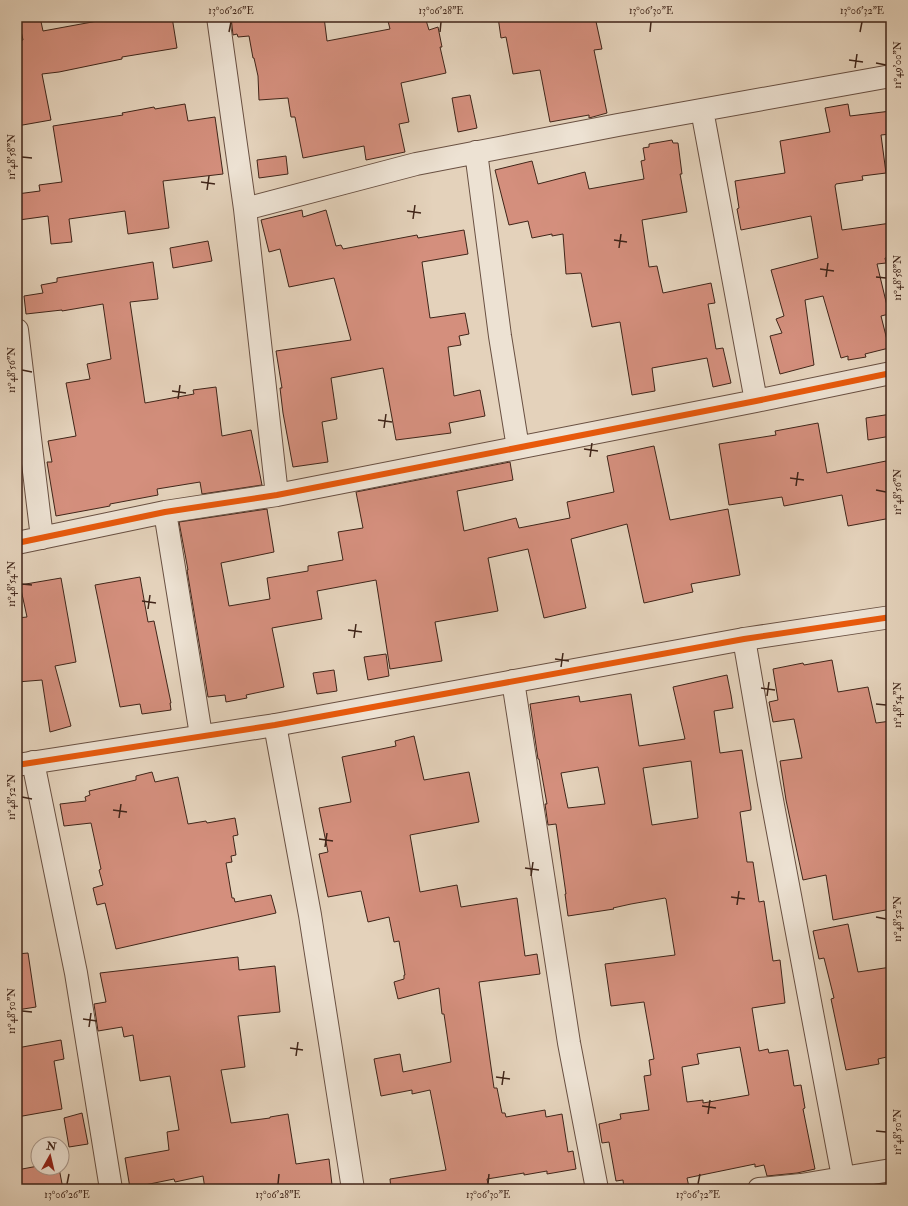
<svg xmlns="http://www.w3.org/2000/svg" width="908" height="1206" font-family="'IM FELL Double Pica',serif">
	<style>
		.building { fill: #d48f7d; stroke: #402519; fill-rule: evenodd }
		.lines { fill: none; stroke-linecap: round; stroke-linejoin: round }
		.minor-casing { stroke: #695042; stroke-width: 24 }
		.tertiary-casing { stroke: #695042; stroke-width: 24 }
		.minor { stroke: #ede2d3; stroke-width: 22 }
		.tertiary { stroke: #ede2d3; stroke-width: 22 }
		.cycleway-casing { stroke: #ede2d3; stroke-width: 8 }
		.cycleway { stroke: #e8590c; stroke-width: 6 }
		.ticks { fill: none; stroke: #402519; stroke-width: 1.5 }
		.neatline { fill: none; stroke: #402519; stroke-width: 1.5 }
		.ticks-label { font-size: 10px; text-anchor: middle; fill: #402519 }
	</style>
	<rect width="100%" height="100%" fill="#e4d2bb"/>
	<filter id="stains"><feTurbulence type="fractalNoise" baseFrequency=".005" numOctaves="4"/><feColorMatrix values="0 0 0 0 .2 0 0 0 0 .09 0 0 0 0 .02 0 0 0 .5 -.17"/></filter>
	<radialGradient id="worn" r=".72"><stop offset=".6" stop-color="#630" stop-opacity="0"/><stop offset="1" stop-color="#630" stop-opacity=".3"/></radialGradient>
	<path class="building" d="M18 17H40L43 31 103 20V17H172L177 48 122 57V59L59 72 42 74 51 120 17 126V41L23 40Z
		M231 17H324L327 41 390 29 387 17H425L429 30 438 27 442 47H440L446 73 401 83 409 122 399 124 405 152 366 160 364 146 303 158 295 117H291L288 98 259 100 258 76 254 58H253L249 36 238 37 237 34 233 35Z
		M498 17H595L602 49 594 50 607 113 589 118V115L550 122 540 70 513 74 506 37 501 38Z
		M470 95 477 128 458 132 452 98Z
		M185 104 188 121 215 117 223 174 163 181 169 228 128 234 125 211 69 219 72 242 51 244 48 216 19 220 17 194 40 191 39 185 62 182 53 126 123 115 122 113 154 107 155 109Z
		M848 104 850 116 891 111V134L881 135 886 173 862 176 863 180 836 184 835 186 842 230 891 223V257L885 258 886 263 877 264 889 314 881 316 889 348 865 354 866 357 848 360V356L841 358 823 296 805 300 814 365 780 374 770 336 782 333 776 319 784 316 771 270 818 258 811 216 741 230 737 209 739 208 735 181 785 173 780 141 830 132 825 108Z
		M672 140 673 143H678L682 174H680L687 212 642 220 649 267 657 266 663 293 711 283 715 303 708 304 716 349 723 348 731 383 713 387 707 358 652 368 655 391 632 395 620 322 592 327 581 273 566 274 563 234 552 236V234L532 238 528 221 509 225 495 170 532 161 538 184 585 172 589 189 644 179 641 161 645 160 643 148 649 147V144Z
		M286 156 288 174 259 178 257 160Z
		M302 210 303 217 326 210 336 246 341 245 343 249 417 235 418 238 464 230 468 254 422 262 430 318 465 313 469 334 459 336 461 345 448 347 454 396 480 390 485 416 449 423 451 433 396 440 383 368 331 378 337 419 322 422 328 462 293 467 283 413 280 388H282L276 351 351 340 334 278 289 287 280 249 269 252 261 220Z
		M208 241 212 261 173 268 170 248Z
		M153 262 158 299 130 302 145 403 194 394 193 390 216 387 222 436 251 430 262 485 202 494 200 482 157 489 158 495 110 504V506L56 516 47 462H52L48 441 76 436 66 383 90 379 87 364 111 359 103 304 62 311V310L26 314 24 296 43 293 41 285 57 282V278Z
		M891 414V436L868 440 866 418Z
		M818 423 827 473 886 461 891 487V518L848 526 842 495 784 506 782 497 729 505 719 444 776 435 775 431Z
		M654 446 670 520 728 509 740 575 691 584 693 592 644 603 627 524 571 539 586 608 544 618 528 549 488 558 498 611 435 622 442 661 390 669 376 580 317 591 322 619 272 628 284 687 246 695 247 698 226 702 225 695 208 697 187 570H188L179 522 267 509 274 552 221 563 229 606 270 599 267 578 308 571V566L343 560 338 532 363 528 356 492 510 462 513 480 457 491 464 531 516 518 519 528 570 518 567 502 614 492 607 456Z
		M140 577 148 622 154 621 171 703H170L171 710 142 714 140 704 120 707 95 585Z
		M61 578 76 662 55 666 71 726 50 732 42 680 17 682V618L27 617 20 585Z
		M386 654 389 676 368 680 364 657Z
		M832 660 838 692 868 687 876 723 891 721V909L833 920 826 875 803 880 786 800 780 761 802 758 794 719 773 722 769 702 778 700 773 669 803 663 804 665Z
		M334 670 337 691 317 694 313 673Z
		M727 675 731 695 733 708 714 711 720 753 742 750 751 807V810L740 812 747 862H753L759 902 764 901 773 961 780 960 785 1003 752 1008 759 1051 768 1049 769 1053 788 1050 794 1086 801 1085 805 1108 803 1109 815 1169 797 1173 767 1176 764 1165 755 1167V1164L687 1178 689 1187 667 1189V1186L643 1189H624L623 1180 616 1181 609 1142 602 1143 599 1124 621 1119 620 1114 649 1110 644 1076 651 1075 649 1060 654 1059 644 1002 611 1006 605 964 675 955 666 899 665 898 631 904 613 908 614 909 568 916 565 894H566L556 824 548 825 545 804H547L539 759H538L530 704 579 696 580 702 631 694 639 746 685 739 673 687ZM691 761 698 818 652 825 643 768ZM598 767 605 804 568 808 561 773ZM740 1047 749 1095 703 1103V1100L687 1102 682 1067 699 1064 697 1054Z
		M414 736 424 780 469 772 479 822 410 835 420 892 457 885 461 907 517 898 525 956 537 954 540 974 479 982 494 1088H497L502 1113H505L506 1117 545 1110 546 1117 562 1114 568 1152 573 1151 576 1169 547 1174V1171L524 1175V1173L487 1179 489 1189H391L390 1179 446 1170 430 1090 412 1094V1090L381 1096 374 1059 400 1054 403 1072 451 1062 444 1014H442L439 988 398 999 394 982 404 979V975H405L399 941 394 942 389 917 368 922 361 891 328 897 319 854 328 852 319 808 351 802 342 757 396 746 395 741Z
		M152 772 155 782 178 777 188 824 206 821 207 823 235 818 238 835 233 836 236 855 231 856 232 862 226 863 232 898H234L235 902 271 895 276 913 116 949 105 903 97 905 93 888 103 885 99 870 101 869 91 823 64 826 60 804 86 801 85 797 90 795 89 791 136 780V776Z
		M848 924 858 972 891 967V1056L878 1059 879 1064 846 1070 831 999 834 998 824 958 819 959 813 931Z
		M28 953 36 1007 17 1010V954Z
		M238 957 239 970 275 966 280 1012 238 1016 245 1067 221 1070 231 1123 270 1118V1117L288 1114 296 1164 329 1159 332 1185 323 1186 324 1189H205L203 1176 175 1182 174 1179 130 1188 125 1158 169 1150 167 1132 179 1130 170 1076 140 1081 133 1035 124 1037 122 1027 98 1031 94 1004 106 1002 100 973Z
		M61 1040 64 1059 54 1061 62 1109 17 1117V1048Z
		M82 1113 88 1144 69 1147 64 1118Z
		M38 1166V1168H59L63 1189H17V1170Z"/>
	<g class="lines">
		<defs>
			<path id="minor" d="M218 17 245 209 277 495
				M702 110 756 401
				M476 152 500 336 518 448
				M245 209 416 164 618 125 891 76
				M17 330 42 538
				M165 512 201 735
				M17 543 165 512 277 495 756 401 891 373
				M744 639 769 784 843 1177
				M513 681 569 1043 597 1189
				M275 725 310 915 353 1189
				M33 762 76 973 111 1189
				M759 1189 801 1185 891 1170"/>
			<path id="tertiary" d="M17 765 275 725 744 639 891 617"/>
		</defs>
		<use href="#minor" class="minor-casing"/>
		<use href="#tertiary" class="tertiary-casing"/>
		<use href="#minor" class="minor"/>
		<use href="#tertiary" class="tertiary"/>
		<defs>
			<path id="cycleway" d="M17 543 165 512 277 495 756 401 891 373
				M17 765 275 725 744 639 891 617"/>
		</defs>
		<use href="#cycleway" class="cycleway-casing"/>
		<use href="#cycleway" class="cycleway"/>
	</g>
	<path class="ticks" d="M229 32 231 22M440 32 441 22M650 32 651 22M860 32 862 22M849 60 863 62M876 63 886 65M855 68 857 54M22 157 32 158M201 182 215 184M207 190 209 176M407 211 421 213M413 219 415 205M614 240 627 242M619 248 621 234M820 269 834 271M826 277 828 263M876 277 886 278M22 370 32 372M172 391 186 393M178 399 180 385M378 420 392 422M384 428 386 414M584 449 598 451M590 457 592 443M790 478 804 480M796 486 798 472M876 490 886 492M22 584 32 585M142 601 156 603M148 609 150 595M348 630 362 632M354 638 356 624M555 659 569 661M561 667 563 653M761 688 775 690M767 696 769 682M876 704 886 705M22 797 32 799M113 810 127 812M119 818 121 804M319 839 333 841M325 847 327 833M525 868 539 870M531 876 533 862M731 897 745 899M737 905 739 891M876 917 886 919M22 1011 32 1012M83 1019 97 1021M89 1027 91 1013M290 1048 303 1050M296 1056 298 1042M496 1077 510 1079M502 1085 504 1071M702 1106 716 1108M708 1114 710 1100M876 1131 886 1132M67 1184 69 1174M278 1184 279 1174M488 1184 489 1174M698 1184 700 1174"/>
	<rect width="908" height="1206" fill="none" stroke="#e4d2bb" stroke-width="44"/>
	<g transform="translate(50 1156) rotate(8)"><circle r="19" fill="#ede2d3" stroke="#a89689"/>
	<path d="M0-3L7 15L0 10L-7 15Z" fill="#8f2418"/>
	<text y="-6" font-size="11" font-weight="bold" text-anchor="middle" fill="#402519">N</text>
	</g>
	<rect x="22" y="22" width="864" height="1162" class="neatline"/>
	<g class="ticks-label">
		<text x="231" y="14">13°06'26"E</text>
		<text x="441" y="14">13°06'28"E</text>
		<text x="651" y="14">13°06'30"E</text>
		<text x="862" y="14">13°06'32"E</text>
		<text transform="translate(897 65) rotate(-90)" y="4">11°49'00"N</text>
		<text transform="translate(11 157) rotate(-90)" y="4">11°48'58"N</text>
		<text transform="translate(897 278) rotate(-90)" y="4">11°48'58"N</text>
		<text transform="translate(11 370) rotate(-90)" y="4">11°48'56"N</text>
		<text transform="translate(897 492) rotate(-90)" y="4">11°48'56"N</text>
		<text transform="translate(11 584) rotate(-90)" y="4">11°48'54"N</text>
		<text transform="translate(897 705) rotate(-90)" y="4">11°48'54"N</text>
		<text transform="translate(11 797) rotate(-90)" y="4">11°48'52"N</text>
		<text transform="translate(897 919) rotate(-90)" y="4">11°48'52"N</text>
		<text transform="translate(11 1011) rotate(-90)" y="4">11°48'50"N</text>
		<text transform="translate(897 1132) rotate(-90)" y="4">11°48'50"N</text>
		<text x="67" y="1198">13°06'26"E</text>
		<text x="278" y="1198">13°06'28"E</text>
		<text x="488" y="1198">13°06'30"E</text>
		<text x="698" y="1198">13°06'32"E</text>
	</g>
	<rect width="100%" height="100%" filter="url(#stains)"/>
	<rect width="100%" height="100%" fill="url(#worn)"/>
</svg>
